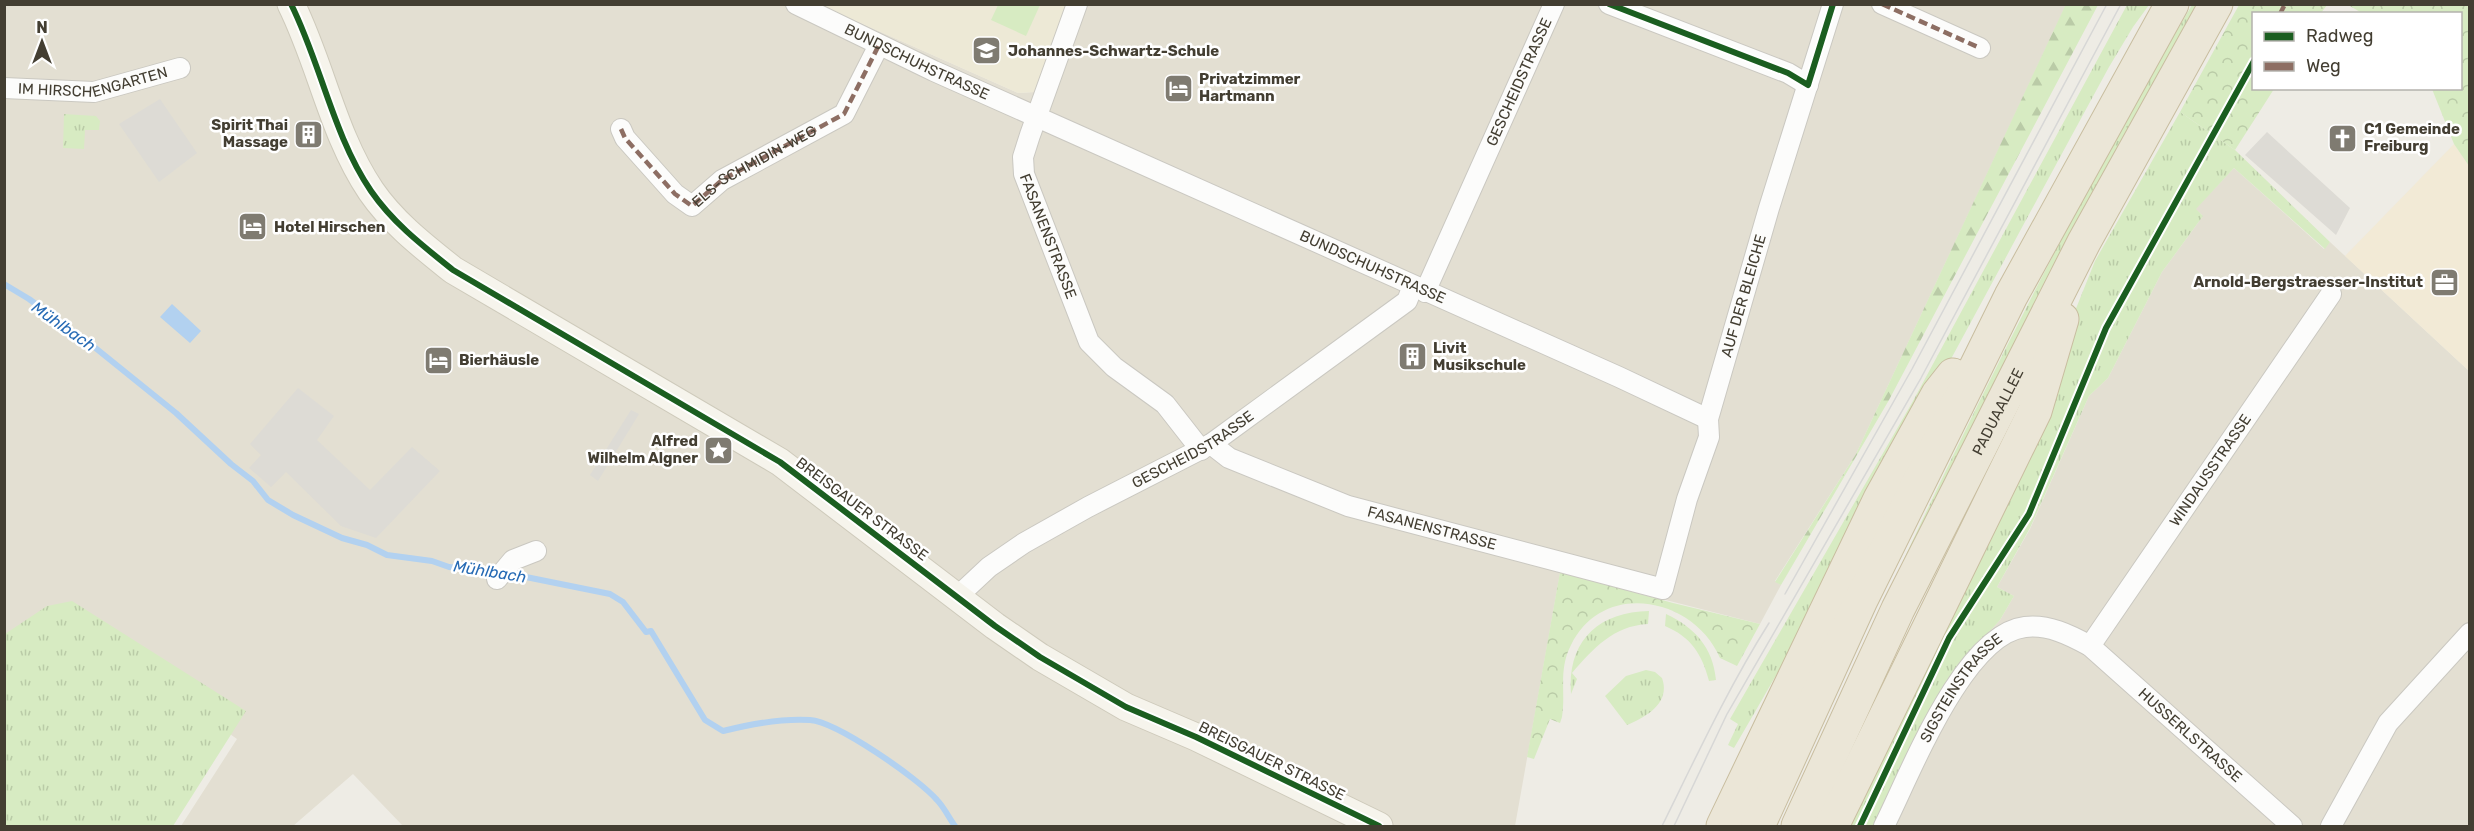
<svg xmlns="http://www.w3.org/2000/svg" width="2474" height="831" font-family="Rubik,sans-serif">
	<style>
		.residential { fill: #e3dfd2 }
		.commercial { fill: #f2ead6 }
		.education { fill: #ede9d6 }
		.grass { fill: url(#grass-tufts) }
		.forest { fill: url(#forest-firs) }
		.park { fill: url(#park-crowns) }
		.garden { fill: #d7ebc2 }
		.parking { fill: #dddbd5 }
		.water { fill: #b2d1f0 }
		.lines { fill: none; stroke-linecap: round; stroke-linejoin: round }
		.stream { stroke: #b2d1f0; stroke-width: 6 }
		.street-casing { stroke: #cac8c1; stroke-width: 22 }
		.secondary-casing { stroke: #cecabb; stroke-width: 29 }
		.highway-casing { stroke: #c8bd9f; stroke-width: 35 }
		.street { stroke: #fcfcfb; stroke-width: 20 }
		.secondary { stroke: #f6f4ec; stroke-width: 27 }
		.highway { stroke: #ebe6d7; stroke-width: 33 }
		.tram { stroke: #d7d7d6; stroke-width: 1.5 }
		.quiet { stroke: #8d6e63; stroke-width: 4.5; stroke-dasharray: 9 4.5; stroke-linecap: butt }
		.cycleway-casing { stroke: #fff; stroke-width: 10 }
		.cycleway { stroke: #1b5e20; stroke-width: 6 }
		.labels { text-anchor: middle; stroke-width: 5; stroke-linejoin: round; paint-order: stroke }
		.poi-label { font-size: 15px; font-weight: bold; fill: #433e32; stroke: #fff; text-anchor: start }
		.street-label { font-size: 15px; fill: #433e32; stroke: #fff }
		.water-label { font-size: 16px; font-style: italic; fill: #266ab4; stroke: #fff }
	</style>
	<defs>
		<pattern id="grass-tufts" width="24" height="20" patternUnits="userSpaceOnUse" patternTransform="scale(1.5)"><rect width="24" height="20" fill="#d7ebc2"/><path d="M3 7l-1-3M5 7V3M7 7l1-3M15 17l-1-3M17 17v-4M19 17l1-3" fill="none" stroke="#bacba7"/></pattern>
		<pattern id="forest-firs" width="22" height="20" patternUnits="userSpaceOnUse" patternTransform="scale(1.5)"><rect width="22" height="20" fill="#d7ebc2"/><path d="M5 1l3.5 6h-7zM16 11l3.5 6h-7z" fill="#bacba7"/></pattern>
		<pattern id="park-crowns" width="20" height="18" patternUnits="userSpaceOnUse" patternTransform="scale(1.5)"><rect width="20" height="18" fill="#d7ebc2"/><path d="M2 6a3 3 0 1 1 6 0M12 15a3 3 0 1 1 6 0" fill="none" stroke="#bacba7"/></pattern>
	</defs>
	<rect width="100%" height="100%" fill="#eeece5"/>
	<path class="residential" d="M5 5H820L1018 93 1035 92 1070 5H2066L1856 454 1775 581 1781 585 1760 624 1560 573 1515 826H403L353 774 293 826H181L237 739 139 670 5 661Z
		M2234 168 2324 249 2330 242 2469 371V826H1878L1931 710 1954 671 2000 620 2014 596 1997 587 2030 529 2089 396 2108 378 2162 272 2203 216 2195 209Z"/>
	<path class="commercial" d="M2454 144 2469 166V371L2345 256Z"/>
	<path class="education" d="M820 5H1070L1035 92 1018 93Z"/>
	<path class="grass" d="M2127 5H2149L2133 27 2109 67C1985 294 1865 524 1734 748L1728 745 1738 724 1730 719 1913 401Z
		M2192 5H2201L1910 563 1903 561C1992 371 2085 185 2192 5Z
		M2180 112 2235 150 2330 242 2325 249 2234 168 2196 209 2203 216 2162 272 2108 378 2089 396 2030 528 1997 587 2014 596 2000 620 1954 671 1931 710 1878 826H1851L2029 447 2071 321 2095 261Z
		M64 114 96 116 100 121 99 130H85L84 149 63 148Z
		M72 601 246 711 173 826H5V634L47 606Z
		M1649 611 1648 624C1613 626 1594 648 1572 673L1577 679 1571 694C1567 642 1597 612 1649 611Z
		M1666 614C1694 627 1713 647 1716 680L1709 681C1702 654 1691 637 1665 626Z
		M1646 670 1655 672 1662 678C1671 703 1646 717 1627 725L1605 696 1626 676Z"/>
	<path class="forest" d="M2066 4 2098 5 1889 400 1781 585 1775 582 1856 454Z"/>
	<path class="park" d="M2239 5H2327L2321 13 2254 14V88L2274 89 2235 150 2180 112Z
		M2468 5 2470 7 2469 166 2454 144 2432 89 2460 88V14L2362 13 2348 5Z
		M1560 572 1673 603 1760 624 1737 666 1720 658C1694 597 1603 579 1571 645 1558 670 1566 692 1562 717L1560 723 1550 719 1534 759 1527 757Z"/>
	<path class="garden" d="M998 5H1040L1026 36 991 20Z"/>
	<path class="parking" d="M160 99 197 153 159 182 119 124Z
		M2267 132 2350 208 2336 235 2245 155Z
		M298 388 334 416 317 440 370 490 412 447 440 471 376 538 341 526 286 472 271 487 249 468 261 455 250 444Z
		M631 410 639 414 598 481 590 475Z"/>
	<path class="water" d="M172 304 201 331 190 343 160 317Z"/>
	<g class="lines">
		<path class="stream" d="M4 284 29 299 93 346 176 413 231 464 253 481 268 500 293 515 342 538 367 545 387 555 432 561 449 567 496 572
			M506 573 610 594 623 602 646 632 651 631 705 720 723 731C751 724 781 718 810 720 837 722 918 778 937 800 944 807 949 818 955 826"/>
		<defs>
			<g id="street">
				<path id="s1" d="M796 4 934 71 1619 377 1708 419"/>
				<path id="s2" d="M1077 4 1030 135 1023 157 1024 174 1089 342 1114 367 1165 404 1201 450"/>
				<path d="M1609 4 1788 73 1808 85"/>
				<path d="M1882 4 1980 48"/>
				<path id="s3" d="M4 88 94 92 180 68"/>
				<path d="M621 129 625 138 675 194 692 206 722 180 844 114 879 45"/>
				<path id="s4" d="M1425 292 1554 4"/>
				<path id="s5" d="M1211 444 1229 458 1348 506 1663 589 1687 499 1709 437 1708 419 1769 208 1833 4"/>
				<path d="M497 579 513 560 536 551"/>
				<path id="s6" d="M958 596 989 567 1024 543 1088 507 1211 444 1407 301 1413 286"/>
				<path id="s7" d="M2090 646 2331 294"/>
				<path id="s8" d="M1884 826C1909 777 1963 634 2025 627 2048 624 2070 635 2090 646L2292 826"/>
				<path d="M2331 826 2388 723 2470 633"/>
			</g>
			<path id="secondary" d="M291 4C321 64 333 135 371 191 393 223 423 246 453 270L780 462 995 626 1040 657 1126 707 1196 737 1379 826"/>
			<g id="highway">
				<path d="M1723 826 1880 499 1938 394 1953 375"/>
				<path d="M1758 826 1861 600 2011 296 2172 4"/>
				<path id="s9" d="M1798 826 1898 609 2084 242 2216 4"/>
				<path d="M1832 826 2035 411 2062 319"/>
			</g>
		</defs>
		<use href="#street" class="street-casing"/>
		<use href="#secondary" class="secondary-casing"/>
		<use href="#highway" class="highway-casing"/>
		<use href="#street" class="street"/>
		<use href="#secondary" class="secondary"/>
		<use href="#highway" class="highway"/>
		<path class="tram" d="M1785 594 1912 369 2107 4
			M1662 826C1696 757 1728 688 1769 623
			M1674 826 1727 714 1921 378 2121 4"/>
		<g class="quiet">
			<path d="M1882 4 1980 48"/>
			<path d="M2280 14 2285 4"/>
			<path id="s10" d="M621 129 625 138 675 194 692 206 722 180 844 114 879 45"/>
		</g>
		<defs>
			<path id="cycleway" d="M291 4C321 64 333 135 371 191 393 223 423 246 453 270L780 462 995 626 1040 657 1126 707 1196 737 1379 826
				M1609 4 1788 73 1808 85 1833 4
				M1860 826 1949 638 2029 514 2106 328 2254 61"/>
		</defs>
		<use href="#cycleway" class="cycleway-casing"/>
		<use href="#cycleway" class="cycleway"/>
	</g>
	<defs>
		<symbol id="school-square" viewBox="-11 -11 22 22"><rect x="-9" y="-9" width="18" height="18" rx="4" fill="#7f7b71" stroke="#fff"/><path d="M0-5L7-2L0 1L-7-2ZM-4 1L0 2.5L4 1V4Q0 6-4 4Z" fill="#fff"/></symbol>
		<symbol id="hotel-square" viewBox="-11 -11 22 22"><rect x="-9" y="-9" width="18" height="18" rx="4" fill="#7f7b71" stroke="#fff"/><path d="M-6-4.5h1.5V1H6V5H4.5V3h-9V5H-6ZM-4 0a1.8 1.8 0 1 1 3.6 0ZM.5 0V-2.5h3Q6-2.5 6 0Z" fill="#fff"/></symbol>
		<symbol id="building-square" viewBox="-11 -11 22 22"><rect x="-9" y="-9" width="18" height="18" rx="4" fill="#7f7b71" stroke="#fff"/><path d="M-4-6H4V6H1V3H-1V6H-4ZM-2.5-4.3h1.7v1.8h-1.7ZM.8-4.3h1.7v1.8H.8ZM-2.5-1h1.7V.8h-1.7ZM.8-1h1.7V.8H.8Z" fill="#fff"/></symbol>
		<symbol id="church-square" viewBox="-11 -11 22 22"><rect x="-9" y="-9" width="18" height="18" rx="4" fill="#7f7b71" stroke="#fff"/><path d="M-1.2-6h2.4v3.5h3.3v2.4h-3.3V6h-2.4V-.1h-3.3v-2.4h3.3Z" fill="#fff"/></symbol>
		<symbol id="office-square" viewBox="-11 -11 22 22"><rect x="-9" y="-9" width="18" height="18" rx="4" fill="#7f7b71" stroke="#fff"/><path d="M-6-3h4V-5.5h4V-3h4V5H-6ZM-1-4.5V-3h2v-1.5ZM-6 0V1H6V0Z" fill="#fff"/></symbol>
		<symbol id="sight-square" viewBox="-11 -11 22 22"><rect x="-9" y="-9" width="18" height="18" rx="4" fill="#7f7b71" stroke="#fff"/><path d="M0-6L1.8-2.2L6-1.7L2.9 1.2L3.7 5.4L0 3.3L-3.7 5.4L-2.9 1.2L-6-1.7L-1.8-2.2Z" fill="#fff"/></symbol>
	</defs>
	<g fill-rule="evenodd">
		<use href="#school-square" x="970" y="34" width="33" height="33"/>
		<use href="#hotel-square" x="1162" y="72" width="33" height="33"/>
		<use href="#building-square" x="292" y="118" width="33" height="33"/>
		<use href="#church-square" x="2326" y="122" width="33" height="33"/>
		<use href="#hotel-square" x="236" y="210" width="33" height="33"/>
		<use href="#office-square" x="2428" y="266" width="33" height="33"/>
		<use href="#building-square" x="1396" y="340" width="33" height="33"/>
		<use href="#hotel-square" x="422" y="344" width="33" height="33"/>
		<use href="#sight-square" x="702" y="434" width="33" height="33"/>
	</g>
	<g class="labels">
		<g class="poi-label">
			<text x="1008" y="56">Johannes-Schwartz-Schule</text>
			<text x="1199" y="84">Privatzimmer<tspan x="1199" dy="17">Hartmann</tspan></text>
			<text x="288" y="130" text-anchor="end">Spirit Thai<tspan x="288" dy="17">Massage</tspan></text>
			<text x="2364" y="134">C1 Gemeinde<tspan x="2364" dy="17">Freiburg</tspan></text>
			<text x="274" y="232">Hotel Hirschen</text>
			<text x="2423" y="287" text-anchor="end">Arnold-Bergstraesser-Institut</text>
			<text x="1433" y="353">Livit<tspan x="1433" dy="17">Musikschule</tspan></text>
			<text x="459" y="365">Bierhäusle</text>
			<text x="698" y="446" text-anchor="end">Alfred<tspan x="698" dy="17">Wilhelm Algner</tspan></text>
		</g>
		<g class="street-label">
			<text dy="5" stroke="none"><textPath href="#s1" startOffset="134">BUNDSCHUHSTRASSE</textPath></text>
			<text dy="5" stroke="none"><textPath href="#s3" startOffset="90">IM HIRSCHENGARTEN</textPath></text>
			<text dy="5" stroke="none"><textPath href="#s4" startOffset="230">GESCHEIDSTRASSE</textPath></text>
			<text dy="5" stroke="none"><textPath href="#s10" startOffset="180">ELS-SCHMIDIN-WEG</textPath></text>
			<text dy="5" stroke="none"><textPath href="#s2" startOffset="246">FASANENSTRASSE</textPath></text>
			<text dy="5" stroke="none"><textPath href="#s1" startOffset="634">BUNDSCHUHSTRASSE</textPath></text>
			<text dy="5" stroke="none"><textPath href="#s5" startOffset="782">AUF DER BLEICHE</textPath></text>
			<text dy="5" stroke="none"><textPath href="#s9" startOffset="460">PADUAALLEE</textPath></text>
			<text dy="5" stroke="none"><textPath href="#s6" startOffset="278">GESCHEIDSTRASSE</textPath></text>
			<text dy="5" stroke="none"><textPath href="#s7" startOffset="213">WINDAUSSTRASSE</textPath></text>
			<text transform="translate(862 509) rotate(37)" y="5">BREISGAUER STRASSE</text>
			<text dy="5" stroke="none"><textPath href="#s5" startOffset="238">FASANENSTRASSE</textPath></text>
			<text dy="5" stroke="none"><textPath href="#s8" startOffset="159">SIGSTEINSTRASSE</textPath></text>
			<text dy="5" stroke="none"><textPath href="#s8" startOffset="454">HUSSERLSTRASSE</textPath></text>
			<text transform="translate(1272 761) rotate(26)" y="5">BREISGAUER STRASSE</text>
		</g>
		<g class="water-label">
			<text transform="translate(64 326) rotate(35)" y="6">Mühlbach</text>
			<text transform="translate(490 571) rotate(9)" y="6">Mühlbach</text>
		</g>
	</g>
	<rect width="2474" height="831" fill="none" stroke="#433e32" stroke-width="12"/>
	<rect x="2252" y="12" width="210" height="78" fill="#ffffff" stroke="#b4b2ad" stroke-width="1.5"/>
	<rect x="2264" y="32" width="30" height="9" fill="#1b5e20" stroke="#b4b2ad" stroke-width="1.5"/>
	<text x="2306" y="42" font-size="18" fill="#433e32">Radweg</text>
	<rect x="2264" y="62" width="30" height="9" fill="#8d6e63" stroke="#b4b2ad" stroke-width="1.5"/>
	<text x="2306" y="72" font-size="18" fill="#433e32">Weg</text>
	<g transform="translate(42 42)" stroke="#ffffff" stroke-width="4.5" paint-order="stroke">
	<path d="M0-4.5L10 22L0 15L-10 22Z" fill="#433e32"/>
	<text y="-9" font-size="16" font-weight="bold" text-anchor="middle" fill="#433e32">N</text>
	</g>
</svg>
